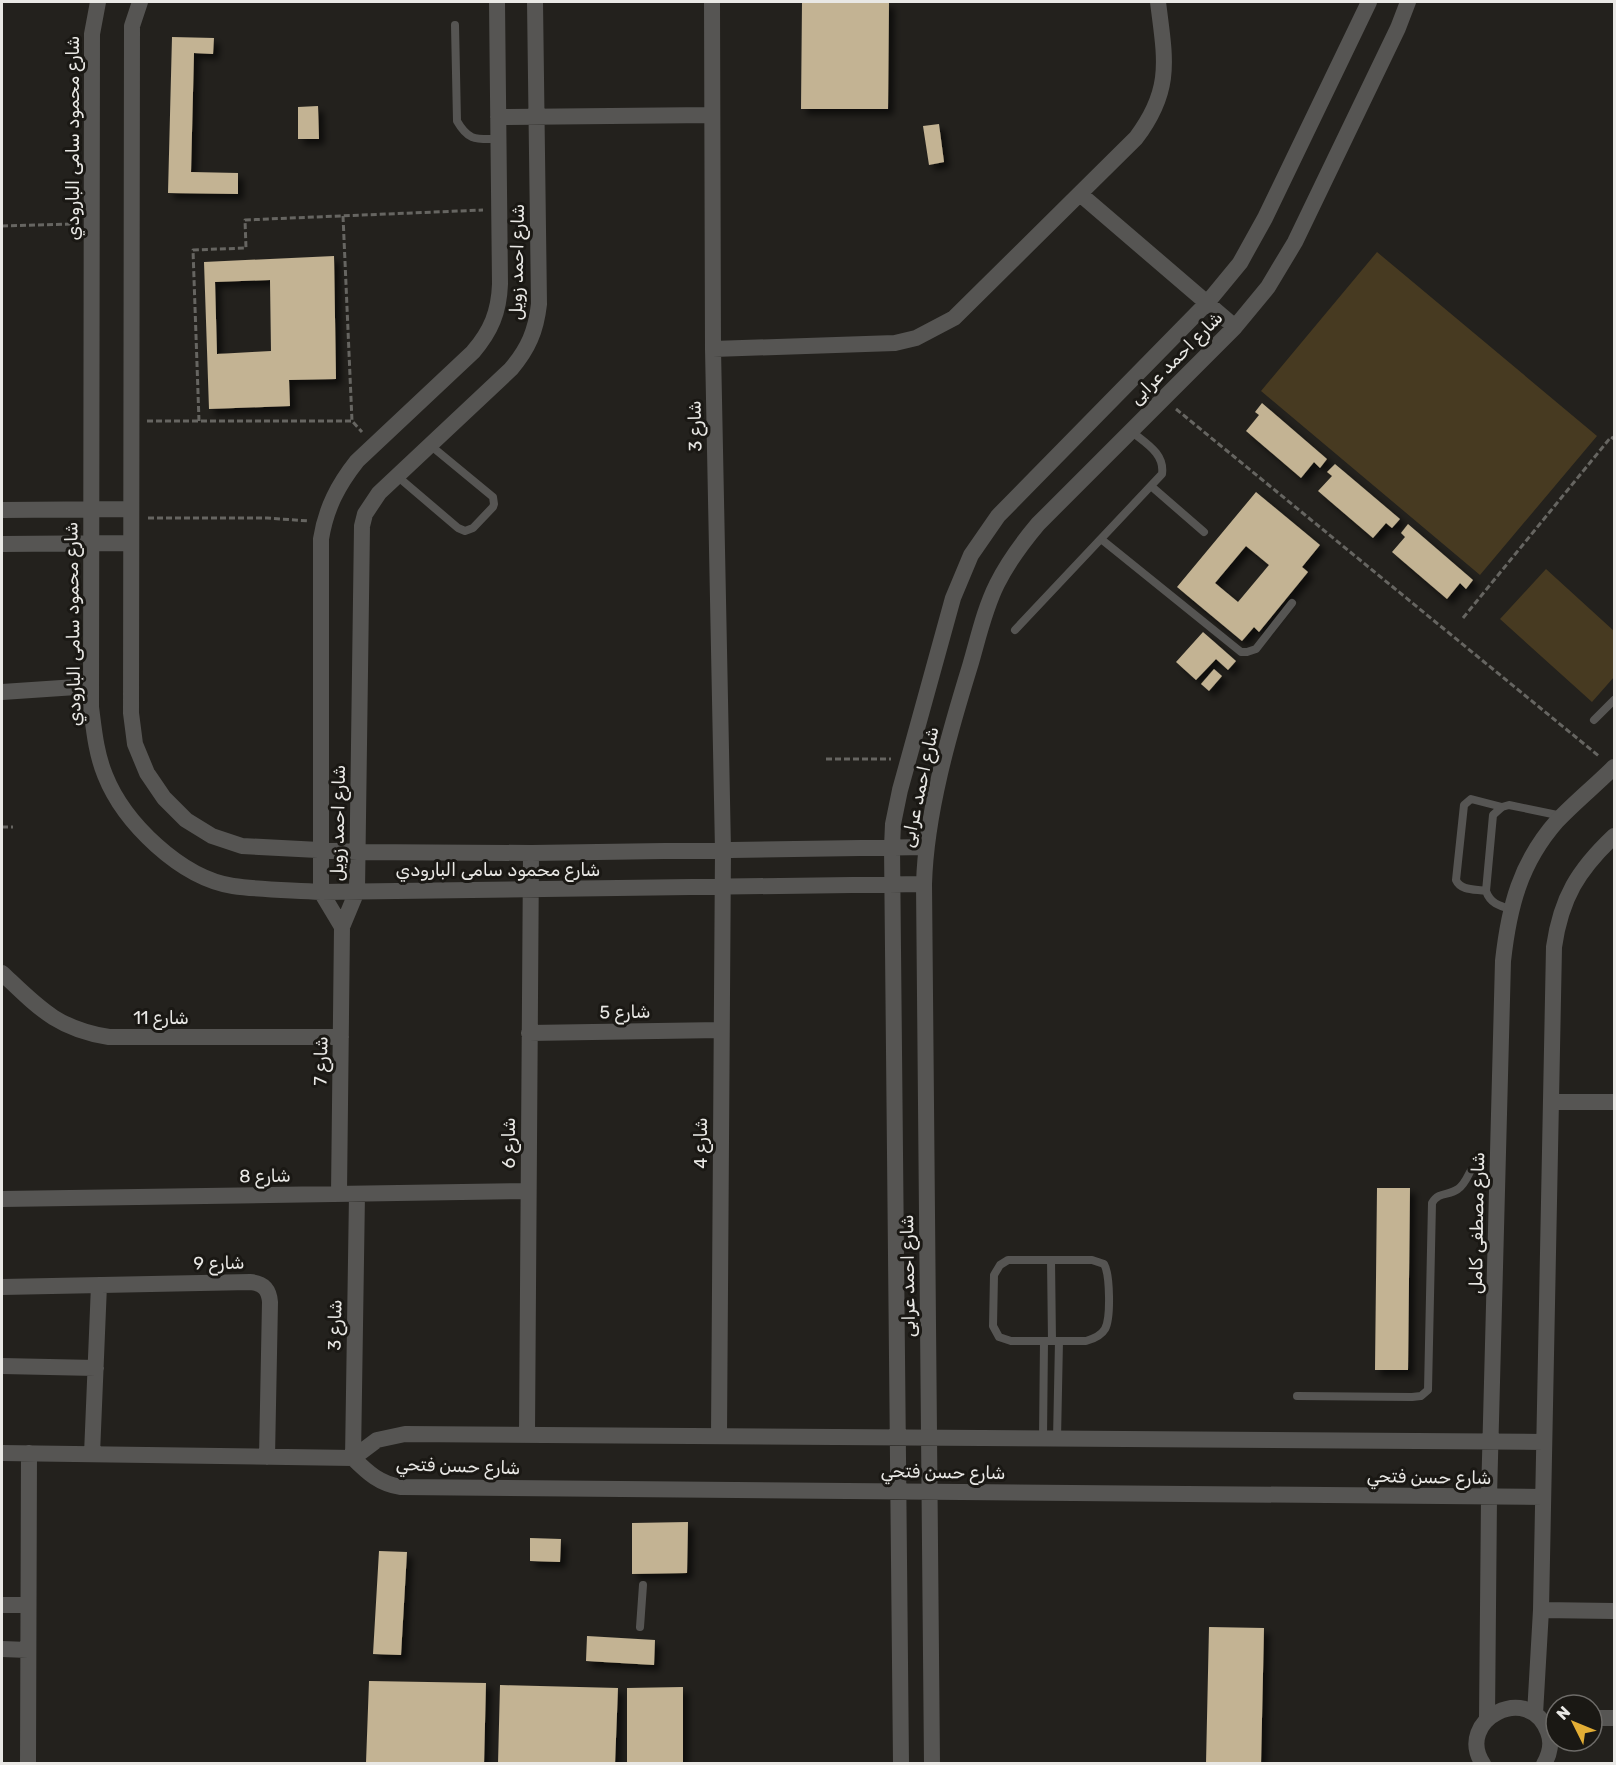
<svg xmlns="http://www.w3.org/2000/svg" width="1616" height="1765" font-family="Rubik,Vazirmatn,sans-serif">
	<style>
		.green { fill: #473a21 }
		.building { fill: #c3b393; fill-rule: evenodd; filter: url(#shadow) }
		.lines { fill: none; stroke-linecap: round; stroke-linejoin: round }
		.path { stroke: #666561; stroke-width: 3; stroke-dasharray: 6 3; stroke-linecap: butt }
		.lane { stroke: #565553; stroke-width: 8 }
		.street { stroke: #565553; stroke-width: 16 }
		.labels { text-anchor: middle; stroke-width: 6; stroke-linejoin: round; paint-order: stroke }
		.street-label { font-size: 18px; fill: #e9e8e5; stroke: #1a1814 }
	</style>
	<defs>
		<filter id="shadow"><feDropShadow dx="5.5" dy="5.5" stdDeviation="3" flood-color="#0009"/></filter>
	</defs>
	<rect width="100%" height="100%" fill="#23211d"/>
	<path class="green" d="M1377 252 1597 436 1480 575 1261 391Z
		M1546 569 1614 631V677L1592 702 1500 619Z"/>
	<path class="building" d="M802 2H889L888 109H801Z
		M172 37 214 38 213 54 194 53 191 172 238 173V194L168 193Z
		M318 106 319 139H298V107Z
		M939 124 944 162 929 165 923 126Z
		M334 256 336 379 289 380 290 406 209 409 204 262ZM270 280 271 351 217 354 215 282Z
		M1262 403 1327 459 1320 468 1314 462 1301 478 1246 431 1259 415 1255 412Z
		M1335 464 1400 519 1392 528 1386 523 1373 538 1318 491 1332 476 1327 472Z
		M1256 492 1320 545 1302 567 1308 572 1259 632 1254 627 1242 641 1177 587ZM1246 546 1269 565 1238 602 1215 583Z
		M1408 524 1473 580 1466 589 1460 583 1447 599 1392 552 1405 537 1401 533Z
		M1203 632 1236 661 1228 670 1216 659 1196 680 1176 662Z
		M1214 669 1222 676 1209 691 1201 684Z
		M1377 1188H1410L1408 1370H1375Z
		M688 1522 687 1573 632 1574V1523Z
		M530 1538 561 1539 560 1562 530 1561Z
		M379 1551 407 1552 401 1655 373 1654Z
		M1209 1627 1264 1628 1261 1764H1206Z
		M587 1636 655 1640 654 1665 586 1661Z
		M369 1681 486 1683 484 1764 366 1763Z
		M500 1685 618 1688 615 1764H498Z
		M683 1687V1764H627V1688Z"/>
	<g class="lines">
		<path class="path" d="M343 216 352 421 362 432
			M2 226 75 224
			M1176 409 1600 757
			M147 421H352
			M199 421 193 250 246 248 245 220 483 210
			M148 518H267L309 521
			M1463 618 1611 437 1614 439
			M826 759H891
			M2 827H13"/>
		<path class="lane" d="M455 25 457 121C469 142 477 139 499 139
			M397 476 458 528 465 531 473 528 493 507 494 504 493 497 430 445
			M1151 486 1204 532
			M1101 539 1241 652H1247L1256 649 1292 603
			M1015 630 1162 474C1165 453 1145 443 1131 431
			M1594 720 1614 700
			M1486 891C1475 889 1461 891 1456 880L1464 805 1471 799 1502 807
			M1511 909C1499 906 1490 903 1486 891L1493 815 1502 807 1509 805 1562 816
			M1008 1260H1092L1104 1264C1110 1274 1111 1318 1105 1329 1101 1336 1093 1339 1086 1341H1011L999 1337 993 1326 994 1275 1000 1265Z
			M1051 1260 1052 1341
			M1297 1396 1412 1397 1421 1396 1428 1390 1432 1203C1439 1191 1449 1196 1458 1189 1464 1185 1467 1178 1470 1172
			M1043 1438 1044 1341
			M1057 1439 1059 1341
			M640 1627 643 1585"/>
		<path class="street" d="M98 2 92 34 91 707C94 730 96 753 105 775 124 823 181 878 233 886 262 890 292 890 321 892L924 884
			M140 2 132 26 131 713 135 744 147 773 164 798 186 820 212 836 242 846 357 852 531 853 926 847
			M712 2 713 349 723 850 719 1436
			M498 117 712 115
			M1080 194 1235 327
			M713 349 895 343 916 338 954 318 1136 138C1173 89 1165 59 1158 2
			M2 510 131 509
			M2 544 131 543
			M2 692 91 686
			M342 927 321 892V539C326 508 338 485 357 461L473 352C491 331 499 312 500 284L497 2
			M2 973C38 1007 57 1029 109 1037H341
			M529 1033 721 1030
			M1551 1102H1614
			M339 1194 342 927 357 891 362 526 365 514 379 493 511 369C528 349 536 331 539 304L535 2
			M2 1199 528 1191
			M2 1287 250 1282C263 1283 269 1289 270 1302L267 1457
			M2 1366 96 1368
			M527 1434 531 853
			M2 1453 353 1458 377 1440 405 1434 1544 1442
			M92 1454 99 1285
			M353 1458C368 1473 380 1484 401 1487L1543 1497
			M353 1458 357 1194
			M2 1605H28
			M1541 1610 1614 1611
			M2 1649 28 1650
			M1535 1714 1541 1610 1554 947C1561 898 1578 870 1614 836
			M1592 1718H1614
			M1487 1719 1489 1497 1503 961C1509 907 1520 863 1557 821 1575 802 1596 785 1614 767
			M28 1764 29 1453
			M901 1764 892 847 893 824 900 790 953 598 971 555 998 516 1207 303 1240 263 1265 218 1369 2
			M932 1764 924 884C926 813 949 734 970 666 978 639 984 610 997 584 1008 562 1022 543 1038 524L1235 327 1268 287 1295 242 1398 28 1408 2
			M1483 1764C1454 1720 1529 1681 1548 1732 1552 1742 1550 1754 1544 1764"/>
	</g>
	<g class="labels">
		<g class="street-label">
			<text transform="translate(73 138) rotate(-90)" y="6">شارع محمود سامى البارودي</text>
			<text transform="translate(517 262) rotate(-89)" y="6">شارع احمد زويل</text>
			<text transform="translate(1176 358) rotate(-45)" y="6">شارع احمد عرابى</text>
			<text transform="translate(695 426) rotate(-91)" y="6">شارع 3</text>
			<text transform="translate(73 624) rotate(-91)" y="6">شارع محمود سامى البارودي</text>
			<text transform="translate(920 787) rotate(-78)" y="6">شارع احمد عرابى</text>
			<text transform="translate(338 823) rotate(-89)" y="6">شارع احمد زويل</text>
			<text x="498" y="876">شارع محمود سامى البارودي</text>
			<text transform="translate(625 1012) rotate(-1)" y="6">شارع 5</text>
			<text x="161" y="1024">شارع 11</text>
			<text transform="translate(321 1061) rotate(-89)" y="6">شارع 7</text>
			<text transform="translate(509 1143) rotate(-90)" y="6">شارع 6</text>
			<text transform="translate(701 1143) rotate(-90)" y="6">شارع 4</text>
			<text transform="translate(265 1176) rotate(-1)" y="6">شارع 8</text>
			<text transform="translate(1477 1223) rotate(-89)" y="6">شارع مصطفى كامل</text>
			<text transform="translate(219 1263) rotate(-1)" y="6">شارع 9</text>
			<text transform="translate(908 1276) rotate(-91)" y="6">شارع احمد عرابى</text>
			<text transform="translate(335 1325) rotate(-89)" y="6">شارع 3</text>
			<text transform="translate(458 1466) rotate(2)" y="6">شارع حسن فتحي</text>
			<text transform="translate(943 1472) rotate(1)" y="6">شارع حسن فتحي</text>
			<text transform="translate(1429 1477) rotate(1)" y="6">شارع حسن فتحي</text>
		</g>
	</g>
	<rect width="1616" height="1765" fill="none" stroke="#e9e8e5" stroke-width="6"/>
	<g transform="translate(1574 1723) rotate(313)"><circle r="28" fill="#1a1814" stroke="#6d6b68" stroke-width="1.5"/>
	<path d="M0-4.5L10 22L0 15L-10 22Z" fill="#e3ae35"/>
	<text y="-9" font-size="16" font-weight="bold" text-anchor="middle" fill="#e9e8e5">N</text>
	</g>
</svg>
